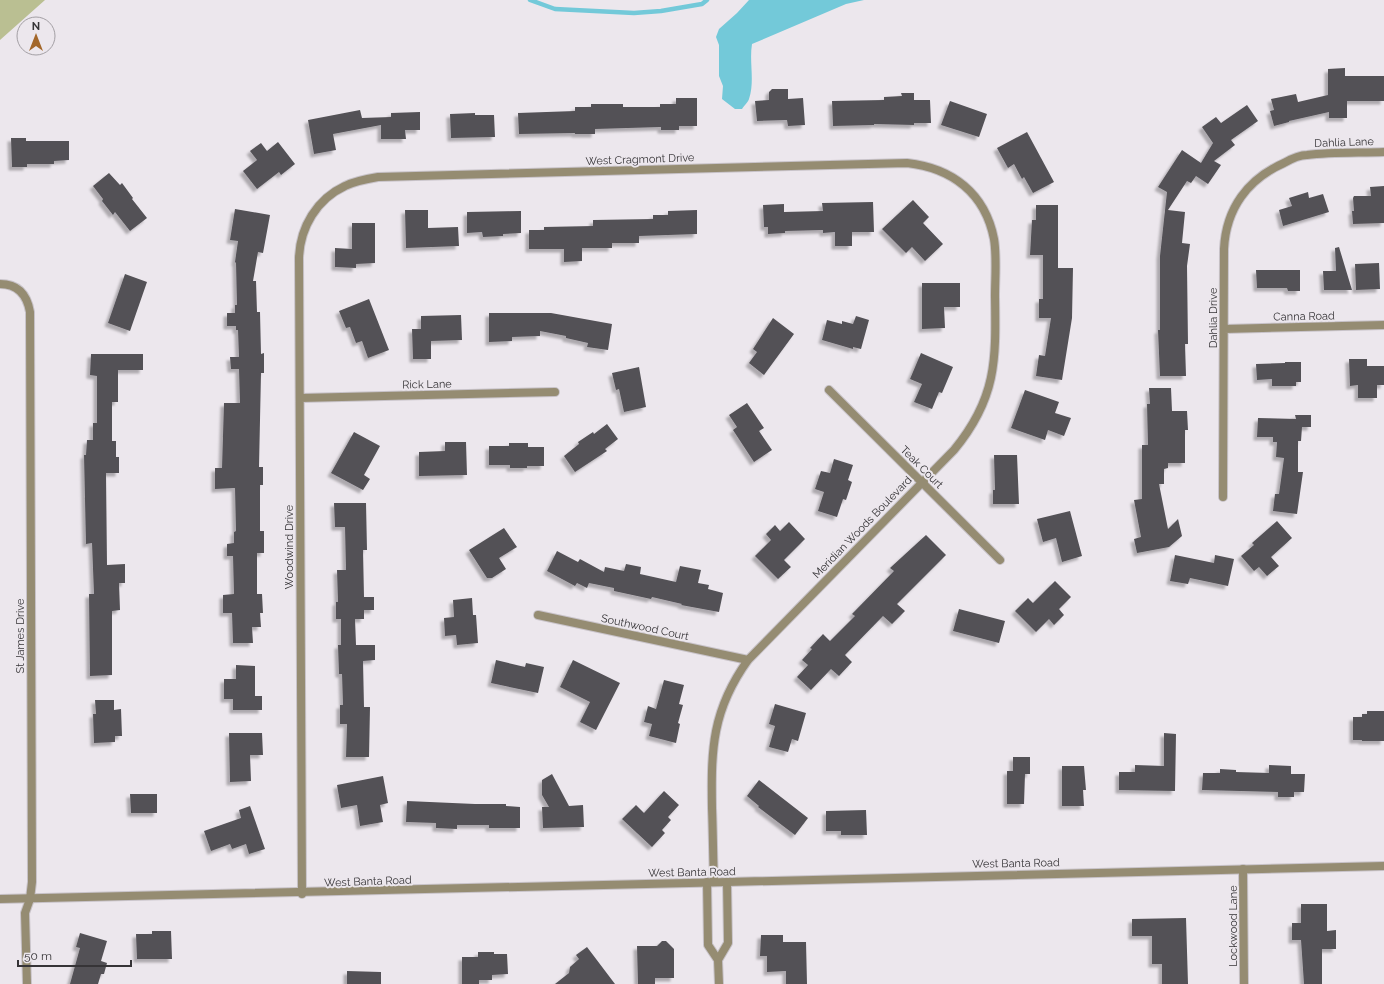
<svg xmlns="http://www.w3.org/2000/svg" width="1384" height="984" font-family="Raleway,sans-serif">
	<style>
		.green { fill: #babf92 }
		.water { fill: #73c9d9 }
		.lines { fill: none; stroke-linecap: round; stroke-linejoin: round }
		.stream { stroke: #73c9d9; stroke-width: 4.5 }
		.building { fill: #535156; filter: url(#shadow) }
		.minor-casing { stroke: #c8c3c9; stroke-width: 10 }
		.tertiary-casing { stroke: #c8c3c9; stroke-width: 10 }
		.minor { stroke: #958c72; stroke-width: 8 }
		.tertiary { stroke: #958c72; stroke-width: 8 }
		.labels { text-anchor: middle; stroke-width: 4; stroke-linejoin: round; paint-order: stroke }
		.street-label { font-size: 11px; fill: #363437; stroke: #ece7ed }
	</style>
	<defs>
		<filter id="shadow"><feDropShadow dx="-3.5" dy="3.5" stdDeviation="1" flood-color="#0004"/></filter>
	</defs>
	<rect width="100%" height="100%" fill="#ece7ed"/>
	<path class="green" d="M0 0H45L0 40Z"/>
	<path class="water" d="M749 0H864L846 4 752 44C749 62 755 81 749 99 748 102 744 106 742 109H735L722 99 723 86 719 76V45L716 37 719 29 737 13Z"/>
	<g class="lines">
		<path class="stream" d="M530 0 555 9 634 13 661 11 696 5 702 4 707 0"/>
	</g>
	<path class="building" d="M1345 68V76H1384V101H1347V118H1329V112L1289 121V122L1274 126 1270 111 1274 110 1271 99 1296 94 1298 102 1328 95V69Z
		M772 89H788V99L803 98 805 125 788 126 787 120 757 121 755 101 769 100V92Z
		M901 93H914V100H930L931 123H914V125L874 124V125L833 126 832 101 884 100V97L902 96Z
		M676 98H697V126H679V130H661V127L595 129V134H575V133L519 134 518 113 575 111V107H591V104H623V107H660V104H676Z
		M950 101 987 114 979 137 941 125Z
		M1247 105 1258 121 1231 140 1235 145 1214 161 1221 165 1208 184 1196 176 1191 183 1187 181 1168 210 1185 212 1182 243 1190 244 1187 266 1188 344H1185L1186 376H1160L1158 330H1160V256L1167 192 1158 187 1182 150 1201 163 1213 143 1202 127 1216 117 1221 123Z
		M360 110 362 118 391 117V113L420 112V130H405L406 139H381V125L333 134 336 150 314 154 308 120Z
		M475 113V115H494L495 137 451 138 450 114Z
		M1027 132 1054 182 1033 193 1024 177 1022 179 1014 164 1008 168 997 148Z
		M11 138H26V141H69V160L54 161V164H27V167H12Z
		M278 142 295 164 281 175 279 172 257 189 243 171 257 160 250 151 261 143 267 151Z
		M109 173 120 185 122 183 133 198 132 199 147 218 130 231 115 212 113 215 102 201 103 199 93 186Z
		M1384 186V223L1353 224 1352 211H1354L1353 198 1354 196H1371L1370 187Z
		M1308 192 1309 198 1323 194 1329 212 1283 226 1279 210 1292 206 1289 198Z
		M913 200 929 217 923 223 943 244 925 261 912 247 906 253 882 229Z
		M873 202 874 232H852V246H835V232L823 233V230L785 231V233L768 234V227H764L763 205 784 204V212L823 211 822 203Z
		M1036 205H1058V268H1073L1072 318 1062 380 1036 376 1039 355 1045 356 1051 318H1039V299H1043V255H1030L1032 220H1036Z
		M235 209 270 215 263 253 258 252 253 281H256L257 312H260L261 354 264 353V373H261L259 467H263V485H260V531H264V553H257V594H262L263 613H260L261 627H252L253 643H233L232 613H223V595L234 594 233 556H227V544L234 543V532L236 531 235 488 215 489V468H222L224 403H240L239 369H231L230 357H239L238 330H236V326H227V313H235V305H237L236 263 235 262 238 241 230 240Z
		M405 210H428V228L458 227 459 246 406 248Z
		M697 210V234L639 236V243H612V248H582V261L564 262V249H529V230H544V227L593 226V220L653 219V215H668V211Z
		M521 211V233L503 234V236L483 237 482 232 467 233V212Z
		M352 223H375V263L356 264V268L335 267V248L352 249Z
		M1339 247 1352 290H1324L1323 271H1336L1335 248Z
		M1379 263 1380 289 1356 290 1355 264Z
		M1256 270H1300V291H1288L1287 288H1257Z
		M125 274 147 282 130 331 108 323Z
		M922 283H960V307H944L945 328 922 329Z
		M369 299 389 350 368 358 362 341 356 343 350 327 346 328 339 311Z
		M489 313H551L612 324 608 350 587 347 588 343 566 338V336L540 331V336L512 337V341L489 342Z
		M461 315 462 340 431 341V359H413L412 329H421V316Z
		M856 316 869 320 861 349 853 347V349L822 340 827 320 842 324V321L853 324Z
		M773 318 794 334 764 375 749 363 757 352 753 349Z
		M921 353 953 367 942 393 939 392 932 409 914 402 922 384 910 379Z
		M91 354H143V370H118V402H112V441H116V457H119V473H106L107 565 125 564V583H119L120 610 112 611V675L90 676 89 594H94L92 543 86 544 84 455H86L87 440H93V423H97V376L90 375Z
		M1349 359H1367V366H1384V385H1377V398H1358V385L1350 386Z
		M1285 362H1301V382H1296V386H1272V379L1257 380 1256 364 1285 363Z
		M639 367 646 407 624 412 619 389 616 390 612 373Z
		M1149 388H1171L1172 411H1187L1188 430H1185V463H1168V468L1164 469V484H1159L1168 529 1178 519 1182 536 1169 547 1137 553 1134 539 1141 537 1134 500 1142 499V445H1148L1147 404H1150Z
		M1025 390 1059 402 1055 413 1071 418 1064 436 1048 430 1045 440 1011 428Z
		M747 403 764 428 759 431 772 450 754 462 733 430 737 427 729 415Z
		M1295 415H1311V427H1302L1301 441H1298V472H1303L1297 514 1273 511 1275 494H1279L1284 458 1276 457 1277 442H1273V437H1257L1258 418 1296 419Z
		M607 424 618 439 605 449 607 451 575 472 564 456 579 444 578 442 593 432 594 434Z
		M354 432 380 446 364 475 370 479 363 490 331 473Z
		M445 442H466L467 475 419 476V452L445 451Z
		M509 443H528V447H544V466H527V468H510V465H489V446H509Z
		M994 455H1017L1019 504H993V490H995Z
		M834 459 853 465 848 480 852 482 846 500 843 499 837 517 818 511 824 492 815 489 821 471 830 473Z
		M334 503H366L367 550H363L364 597H374V610H364V619H355L356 645H375V660L363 661 364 707H370L369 757H346L347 724H340V705H343L342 674H339L338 645H341V619H336V602H338L337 570H346L345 527H335Z
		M1070 511 1082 556 1062 562 1056 538 1043 542 1037 519Z
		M1277 521 1292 538 1271 557 1279 566 1267 576 1259 567 1254 571 1241 556 1254 545 1252 543Z
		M789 522 805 539 784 560 791 567 778 579 755 556 771 540 766 534 775 525 780 531Z
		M504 528 517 547 499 558 506 569 492 578H487L469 550Z
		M926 535 946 555 897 604 905 611 892 624 883 616 845 655 852 662 839 676 831 669 811 690 797 677 808 665 802 660 812 649 810 648 823 634 830 641 855 616 852 614 894 571 890 568Z
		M557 551 578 562 580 559 604 572 605 567 624 571 626 564 641 567 640 574 676 582 680 566 701 570 698 583 709 585 708 589 723 593 719 612 681 605 682 604 652 597 651 599 614 591V588L589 583 587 588 577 583 575 586 547 571Z
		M1175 555 1214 563 1215 555 1234 559 1228 586 1190 578 1188 584 1170 581Z
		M1055 581 1071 597 1059 609 1064 615 1054 625 1049 619 1036 632 1015 611 1028 598 1033 603Z
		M472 598 473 615H476L478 643 457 645 456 635 445 636 444 618 454 617 453 600Z
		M959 609 1005 621 999 643 953 631Z
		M496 660 525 667 526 663 544 667 538 693 491 683Z
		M573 660 620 683 596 730 580 722 590 702 560 687Z
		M236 665 255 666V696H262V710H233V699H224V679H236Z
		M664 680 684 685 679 704 683 705 678 723 680 724 676 743 649 736 652 724 644 722 648 706 656 709Z
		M95 700H114V710L121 709 122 736H115V742L94 743 93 714H96Z
		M775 704 806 713 798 741 792 739 788 752 769 747 775 726 769 724Z
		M1367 711H1384V741H1362V740H1353V717H1362V714H1367Z
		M229 733H262L263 755H250L251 781 230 782Z
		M1164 733 1176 734 1175 791 1119 790V772H1135V765L1164 766Z
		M1013 757H1030V774H1025L1024 804H1007V771H1013Z
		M1269 765 1291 766V774H1305L1304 792H1294V797H1278V792L1202 790 1203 773H1220V769L1236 770V772L1269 773Z
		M1062 766H1084L1086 790H1083L1084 806H1062Z
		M552 774 569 806 583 805 584 827 543 828 542 807H549L542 795V780Z
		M383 776 388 803 380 805 383 822 360 826 357 805 341 808 337 785Z
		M759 780 808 818 795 835 758 807 759 806 747 796Z
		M664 791 679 805 668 817 671 820 662 830 665 833 652 847 622 819 636 805 644 813Z
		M130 794H157V813H131Z
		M407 801 475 804H506V806L520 807V828H489V825H457V829L436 828V823L406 822Z
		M250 806 265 849 249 854 246 844 232 849 230 844 211 851 204 831 241 818 239 810Z
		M866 810 867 835H841V831H826V811Z
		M1301 904H1327V931L1336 930V949H1322V984H1304L1301 940H1292V923H1301Z
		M1186 918 1188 984H1162V964H1152V936H1132V919Z
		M152 931H171L172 959H137L136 934H152Z
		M80 933 107 941 101 961 107 963 104 974H101L98 984H70L80 948 76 947Z
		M761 935H783V942H806L807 984H786V971L767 972V956H760Z
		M662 941H666L674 949V978H655V984H638L637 946H657Z
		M587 947 615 984H555L569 973 570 967 579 959 576 955Z
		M478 952H494V954H507L508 974 492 975V980H479V984H462V957H478Z
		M347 971 381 972V984H347Z"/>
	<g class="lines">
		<defs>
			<path id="minor" d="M0 284C18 284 27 295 30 312L32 882 30 899 25 913 27 984
				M1224 329 1384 325
				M829 390 1000 560
				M300 398 555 392
				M1223 497 1224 249C1226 208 1248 179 1284 163 1291 159 1299 155 1307 155 1332 152 1358 153 1384 152
				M538 615 748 660
				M1243 869 1244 984
				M707 882 708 945 718 960 719 984
				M302 894 299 258C300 227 317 199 345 186 355 181 366 179 378 177L907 163C952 168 985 193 994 239 997 257 995 278 995 296 996 360 997 398 954 450L748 660C712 710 711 749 712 808 713 833 713 857 714 882
				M718 960 728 943 727 882"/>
			<path id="tertiary" d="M0 899C461 892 923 874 1384 866"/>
		</defs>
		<use href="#minor" class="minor-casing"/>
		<use href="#tertiary" class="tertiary-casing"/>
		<use href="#minor" class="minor"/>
		<use href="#tertiary" class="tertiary"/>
	</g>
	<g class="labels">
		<g class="street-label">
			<text transform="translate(1344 142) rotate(-2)" y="4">Dahlia Lane</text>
			<text transform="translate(640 159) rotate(-2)" y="4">West Cragmont Drive</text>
			<text transform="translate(1304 316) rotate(-1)" y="4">Canna Road</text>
			<text transform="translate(1213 318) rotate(-90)" y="4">Dahlia Drive</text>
			<text transform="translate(427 384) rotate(-1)" y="4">Rick Lane</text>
			<text transform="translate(922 467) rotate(45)" y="4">Teak Court</text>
			<text transform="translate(862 527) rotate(-46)" y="4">Meridian Woods Boulevard</text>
			<text transform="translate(289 547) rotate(-90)" y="4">Woodwind Drive</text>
			<text transform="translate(645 627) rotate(12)" y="4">Southwood Court</text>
			<text transform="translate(20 636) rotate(-90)" y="4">St James Drive</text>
			<text transform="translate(1016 863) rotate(-1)" y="4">West Banta Road</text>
			<text transform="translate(692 872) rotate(-1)" y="4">West Banta Road</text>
			<text transform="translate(368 881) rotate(-2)" y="4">West Banta Road</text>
			<text transform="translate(1233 926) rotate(-90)" y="4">Lockwood Lane</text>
		</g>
	</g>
	<g transform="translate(36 36)"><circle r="19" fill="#ece7ed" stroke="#a39fa4"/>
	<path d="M0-3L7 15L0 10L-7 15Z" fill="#a3672a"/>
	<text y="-6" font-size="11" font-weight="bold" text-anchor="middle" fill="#363437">N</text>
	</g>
	<path d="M18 960v6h113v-6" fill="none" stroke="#363437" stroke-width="2"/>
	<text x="24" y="960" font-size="12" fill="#363437" stroke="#ece7ed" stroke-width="3" paint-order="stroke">50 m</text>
</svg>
